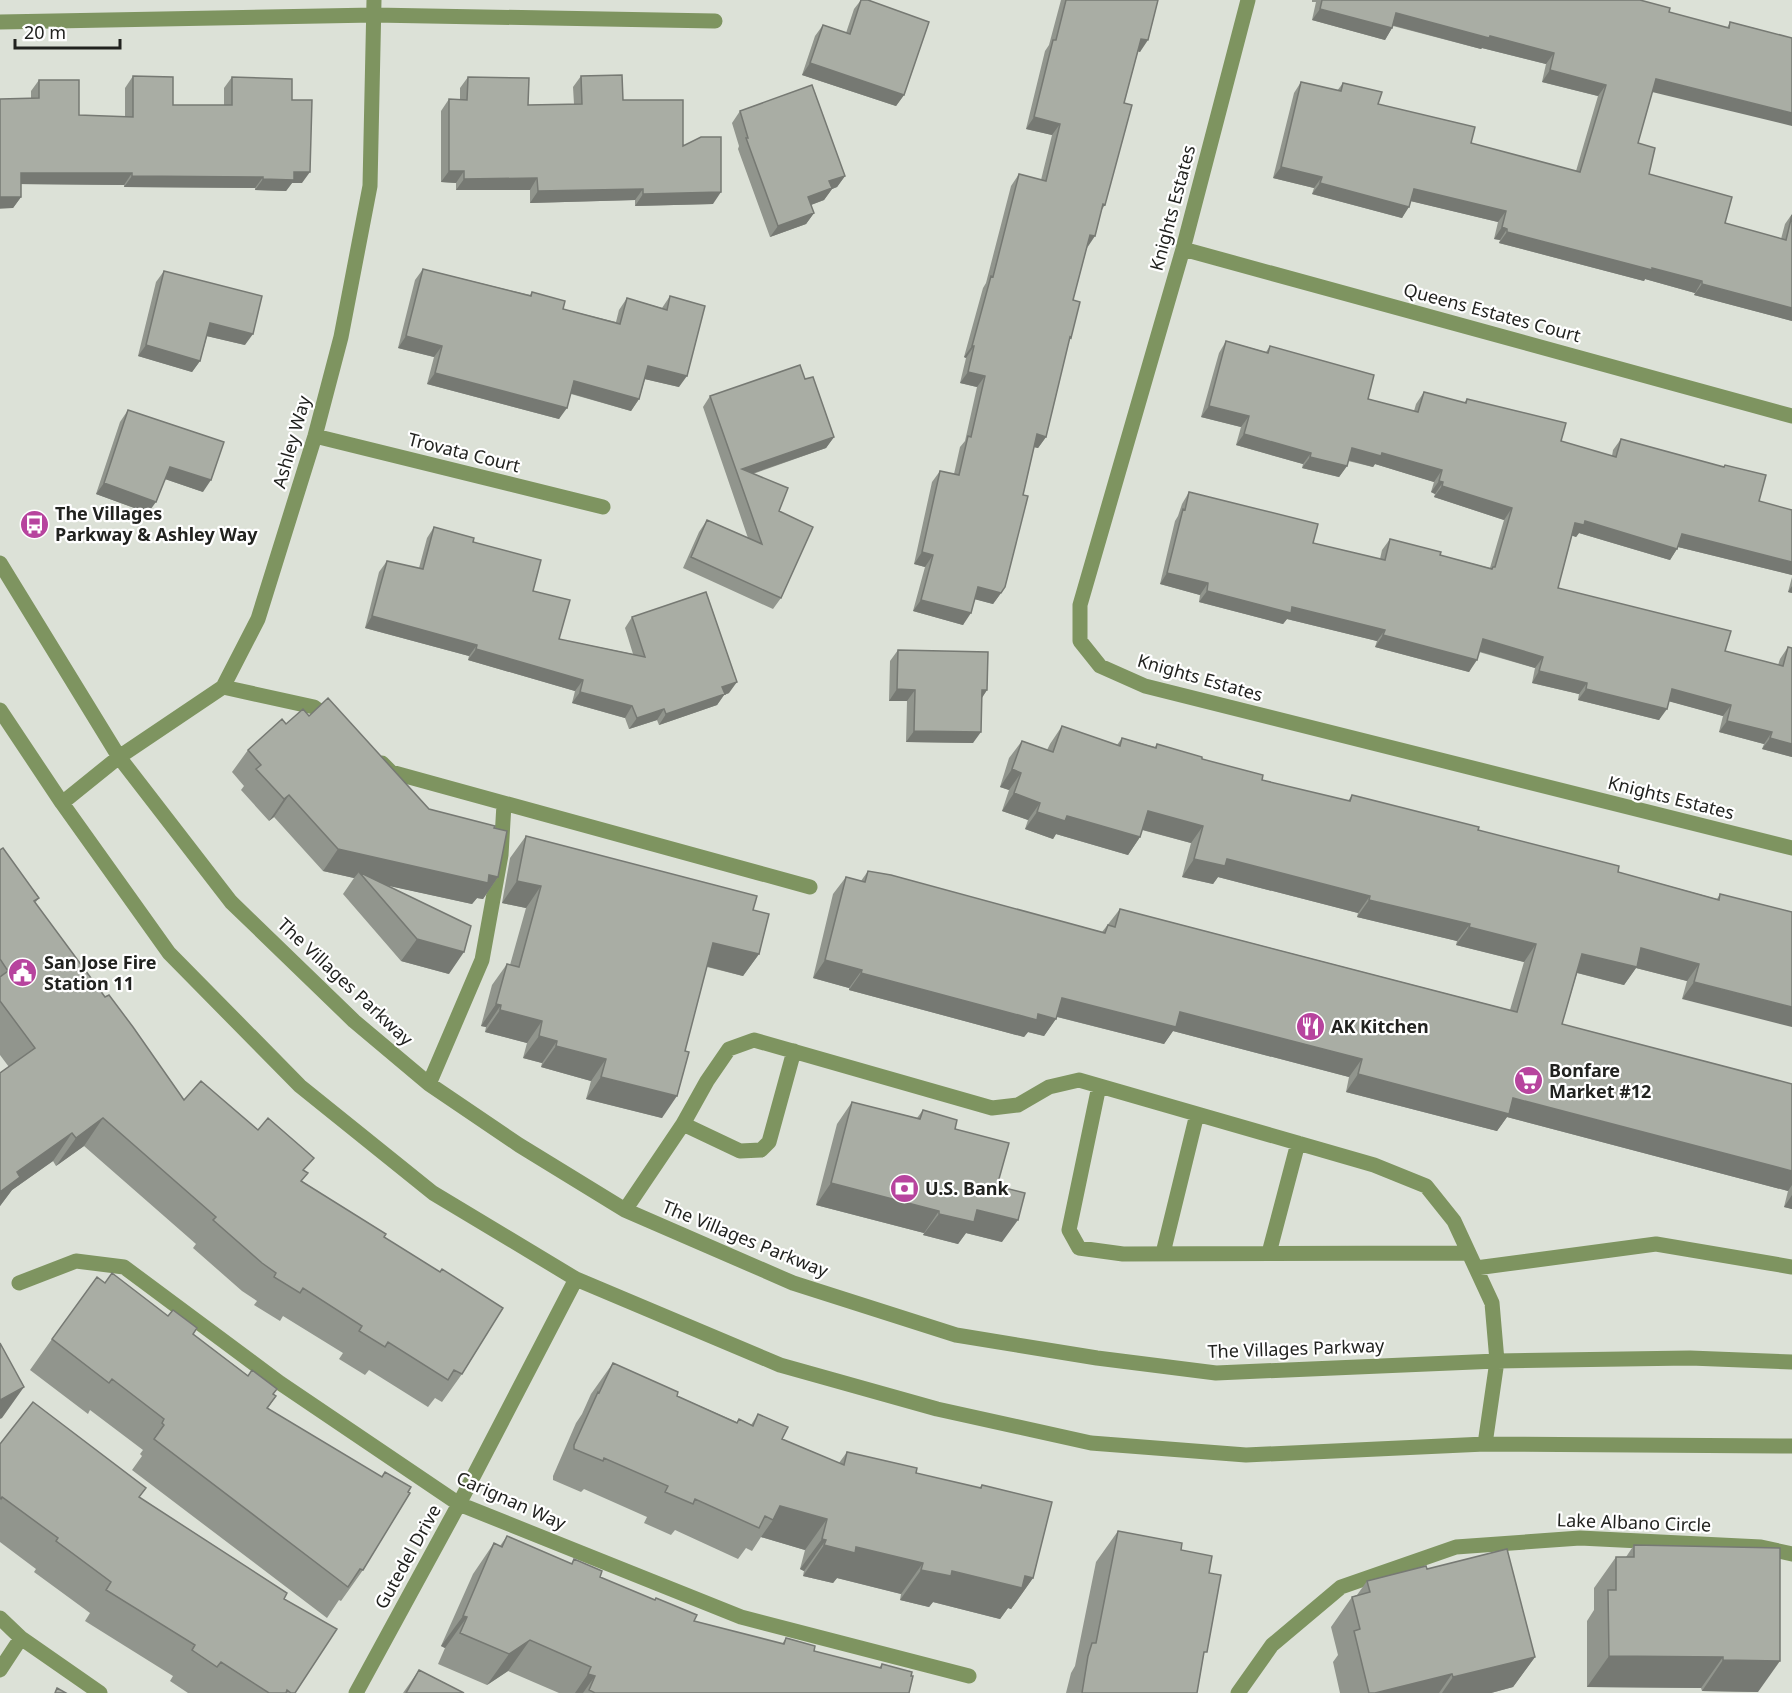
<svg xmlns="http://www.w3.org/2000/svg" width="1792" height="1693" font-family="'Noto Sans',sans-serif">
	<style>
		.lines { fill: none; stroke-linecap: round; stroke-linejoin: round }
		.minor { stroke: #7e9460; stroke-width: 15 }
		.wall { fill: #91958d }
		.shaded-wall { fill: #767973 }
		.building { fill: #a9ada4; stroke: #767973; stroke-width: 1.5 }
		.labels { text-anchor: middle; stroke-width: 4.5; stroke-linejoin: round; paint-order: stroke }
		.street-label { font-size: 18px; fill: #21221f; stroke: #fff }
		.poi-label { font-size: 18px; font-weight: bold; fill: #21221f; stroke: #fff; text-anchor: start }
	</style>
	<rect width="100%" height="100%" fill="#dce1d7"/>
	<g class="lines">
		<path class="minor" d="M1248 0 1183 249 1080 605V641L1100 666 1145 686 1792 848
			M0 22 374 15 715 21
			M1183 249 1792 416
			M315 436 603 507
			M0 563 119 757 231 902 354 1021 429 1084 519 1145 625 1210 793 1283 956 1335 1097 1358 1216 1373 1497 1361 1690 1358 1792 1362
			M223 687 314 707 332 720
			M0 710 62 803 169 953 300 1086 433 1193 576 1279 780 1365 937 1409 1091 1443 1246 1455 1485 1444 1792 1446
			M382 763 391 772 810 887
			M62 803 119 757 223 687 258 619 315 436 341 337 370 186 374 0
			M429 1084 482 960 501 855 504 804
			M1099 1086 1069 1230 1079 1248 1123 1254 1469 1253
			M683 1124 740 1151 761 1150 769 1142 794 1051
			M625 1210 683 1124 707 1081 729 1049 754 1040 992 1108 1018 1105 1049 1087 1079 1080 1374 1165 1426 1186 1454 1221 1492 1303 1497 1361 1485 1444
			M1163 1253 1197 1114
			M1269 1253 1298 1143
			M1476 1268 1656 1244 1792 1267
			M19 1283 76 1261 124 1267 280 1383 459 1504 741 1617 969 1676
			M0 1618 21 1638 100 1693
			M0 1670 21 1638
			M356 1693 459 1504 576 1279
			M1238 1693 1272 1645 1341 1587 1456 1547 1580 1538 1761 1547 1792 1554"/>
	</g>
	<path class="wall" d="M861 0H868L904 95 896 106 802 75 815 36 823 25 846 33 854 9Z
		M1061 0H1158L1140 52 1138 51 1124 103 1105 205 1101 211 1087 247 1073 300 1069 341 1046 437 1038 448 1034 447 1001 593 993 604 975 599 963 625 913 611 925 567 914 564 932 482 940 471 954 474 960 447 965 441 977 387 960 383 966 358 964 357 983 288 986 283 1011 186 1019 174 1041 180 1052 135 1026 129 1045 51 1049 45Z
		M1312 0H1640L1669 12 1727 28 1730 22 1758 29 1652 92 1638 143 1649 174 1725 223 1781 239 1785 224 1792 214V321L1694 295 1695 293 1645 279 1644 281 1499 243 1500 240 1494 239 1498 222 1411 201 1402 218 1312 194 1314 188 1273 178 1294 93 1301 82 1337 91 1343 83 1378 104 1471 143 1576 171 1598 96 1542 82 1546 64 1482 48 1481 49 1393 26 1392 28 1385 40 1312 20 1316 2H1312Z
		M133 76 173 105H224V88L232 77 292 100 302 183H292L286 191 255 190V188L124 187V185L21 184V197L13 208 0 209V99H31V91L39 80 79 115 125 117V88Z
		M581 76 623 100 683 146 713 204 635 206V200L530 203V190H456V183L441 182V111L449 99 460 100V88L468 77 528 105 574 104 573 87Z
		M740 111 845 176 837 187 832 189 824 200 811 205 814 213 806 224 770 237 738 149 739 146 732 123Z
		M423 269 530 295 532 292 563 309 616 322 619 310 627 298 662 308 670 296 679 387 645 379 639 399 631 411 571 394 559 419 427 384 434 357 398 348 415 280Z
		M164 271 245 345 207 336 200 361 192 372 138 356 156 282Z
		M1226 341 1266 352 1270 346 1368 399 1414 411 1416 404 1424 392 1464 403 1467 399 1561 441 1612 456 1613 450 1621 439 1724 467 1725 465 1759 501 1792 575 1678 547 1670 560 1579 533 1576 537 1572 535 1558 588 1725 651 1778 665 1780 659 1788 647 1792 757 1762 749 1764 744 1719 732 1723 716 1669 701 1659 720 1578 700 1579 694 1532 683 1535 668 1479 652 1469 672 1375 647 1377 641 1287 619 1283 624 1199 602 1200 595 1160 584 1175 521 1178 516 1182 504 1189 492 1313 543 1380 559 1382 550 1390 539 1440 555 1490 568 1504 520 1434 497 1435 494 1431 492 1434 482 1375 464 1373 467 1348 461 1347 466 1339 477 1302 468 1303 464 1236 445 1241 427 1201 417 1219 353Z
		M805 379 834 437 826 448 753 474 779 511 781 598 773 609 683 568 699 532 707 520 748 538 703 407 710 396Z
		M128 410 203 492 165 479 148 513 96 494 120 422Z
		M434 527 473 542 533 591 559 639 633 654 625 628 632 617 729 693 724 695 717 705 659 725 657 720 629 729 625 718 572 703 575 691 468 660 469 656 365 628 379 572 387 561 419 568 427 538Z
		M1792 577V593L1788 592Z
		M898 650 987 690 982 697 973 743 906 742 907 701H889L890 661Z
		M309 716 429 809 494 828 498 877 483 899 477 898 472 904 386 885 449 974 401 961 343 894 354 878 323 871 274 817 269 821 241 790 244 786 232 772 248 750 286 724Z
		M1062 726 1117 745 1122 738 1155 747 1157 744 1262 780 1348 801 1352 795 1478 830 1618 872 1717 899 1720 894 1792 912 1682 999 1687 981 1636 968 1624 985 1577 973 1562 1024 1792 1084V1209L1784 1207 1788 1191 1507 1117 1497 1131 1346 1092 1349 1077 1173 1031 1164 1044 1057 1017 1044 1036 1028 1032 1024 1037 849 990V988L813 978 833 894 846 877 861 881 868 871 1102 932 1120 909 1510 1010 1524 962 1456 945 1457 941 1357 917 1358 913 1218 877 1213 884 1182 877 1191 843 1142 830 1140 837 1128 855 1056 834 1053 839 1025 829 1028 820 1002 811 1009 790 1000 787 1009 758 1022 741 1047 750 1050 744Z
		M526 836 753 910 759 954 743 976 707 967 662 1118 586 1099 591 1081 541 1067 542 1063 523 1058 527 1043 485 1032 486 1027 481 1026 492 985 507 964 510 965 526 908 502 903 510 858Z
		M0 850 39 898 35 903 105 997 184 1100 305 1171 302 1181 384 1237 462 1374 442 1402 435 1398 428 1407 369 1370 365 1375 339 1359 343 1353 283 1316 280 1321 254 1305 257 1301 242 1291 193 1248 196 1244 84 1146 56 1166 53 1161 12 1190 0 1206V1073L9 1067 0 1055Z
		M852 1102 917 1118 923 1110 955 1129 997 1186 1002 1242 966 1233 958 1244 923 1235 924 1233 816 1205 837 1124Z
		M105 1283 168 1316 276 1396 268 1408 363 1570 341 1601 339 1600 327 1618 132 1470 142 1456 140 1454 143 1450 90 1410 88 1414 30 1370 52 1339Z
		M613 1363 677 1396 737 1422 739 1419 751 1425 758 1414 782 1439 839 1463 847 1452 916 1473 979 1488 982 1485 1033 1578 1011 1609 1008 1608 1000 1619 933 1602 929 1607 900 1600 901 1594 837 1578 833 1583 803 1576 804 1571 800 1569 805 1550 761 1537 752 1551 746 1548 738 1559 675 1530 671 1535 644 1523 647 1517 584 1489 581 1492 553 1480V1476L576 1423 582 1414 591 1394Z
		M0 1444 139 1497 284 1599 295 1693H188L170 1681 173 1676 85 1621 90 1613 34 1572 36 1569 0 1542Z
		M1118 1531 1181 1550 1209 1573 1203 1659 1197 1693H1066L1071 1673 1075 1666 1096 1562Z
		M507 1536 571 1564 574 1559 600 1577 694 1621 782 1644 786 1638 814 1651 879 1668 882 1664 909 1693H559L508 1671 487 1685 438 1664 445 1648 441 1646 473 1574 494 1543 500 1546Z
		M1634 1545 1758 1692 1702 1691 1701 1688 1587 1687V1621L1594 1610V1588L1616 1557H1626Z
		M1427 1569 1535 1657 1513 1687 1491 1693H1340L1333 1662 1338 1655 1331 1627 1352 1597 1357 1595 1367 1581Z
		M419 1670 464 1693H403Z"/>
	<path class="shaded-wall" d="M1320 9 1392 28 1385 40 1312 20Z
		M1396 13 1490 36 1554 53 1546 64 1482 48 1481 49 1388 24Z
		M1141 39 1148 40 1140 52 1133 50Z
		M810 63 904 95 896 106 802 75Z
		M1550 70 1606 85 1598 96 1542 82Z
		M1656 79 1792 113V126L1648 91Z
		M1034 117 1060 124 1052 135 1026 129Z
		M1281 167 1322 177 1314 188 1273 178Z
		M449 171H464L456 183 441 182Z
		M294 172H310L302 183H292L286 191 255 190 263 179Z
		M21 173H132L124 185 13 184Z
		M132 176 263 177 255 188 124 187Z
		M845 176 837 187 832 189 824 200 800 209 808 197 829 181Z
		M537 178 530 190H456L464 179Z
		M1320 183 1409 207 1402 218 1312 194Z
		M643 189 635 200 530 203 538 191Z
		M1414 189 1506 211 1498 222 1406 200Z
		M721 192 713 204 635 206 643 194Z
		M0 197H21L13 208H0Z
		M814 213 806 224 770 237 778 226Z
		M1502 227 1507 229 1500 240 1494 239Z
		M1507 232 1652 268 1702 281 1695 293 1645 279 1644 281 1499 243Z
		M1090 235 1095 236 1087 248Z
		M1702 284 1792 308V321L1694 295Z
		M210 323 253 334 245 345 202 335Z
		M406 336 442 346 434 357 398 348Z
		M146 345 200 361 192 372 138 356Z
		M972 346H974L966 358 964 357Z
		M648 366 687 376 679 387 640 378Z
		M968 372 985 376 977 387 960 383Z
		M435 373 567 408 559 419 427 384Z
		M574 381 639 399 631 411 566 392Z
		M1209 406 1249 416 1241 427 1201 417Z
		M1037 434 1046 437 1038 448 1029 446Z
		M1244 434 1311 453 1303 464 1236 445Z
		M834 437 826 448 739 478 742 469Z
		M1352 448 1382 453 1442 470 1434 482 1375 464 1373 467 1344 459Z
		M1310 457 1347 466 1339 477 1302 468Z
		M170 467 211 480 203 492 162 478Z
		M1439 481 1443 482 1435 494 1431 492Z
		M104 483 156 502 148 513 96 494Z
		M1442 486 1512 508 1504 520 1434 497Z
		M1585 521 1677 549 1670 560 1579 533 1576 537 1567 534 1575 523Z
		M1682 534 1792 562V575L1674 546Z
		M922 552 933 555 925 567 914 564Z
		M1167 573 1208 583 1200 595 1160 584Z
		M1792 586V593L1788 592Z
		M978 587 1001 593 993 604 970 598Z
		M1207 591 1292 607 1385 630 1377 641 1287 619 1283 624 1199 602Z
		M921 600 971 613 963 625 913 611Z
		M372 616 477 645 469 656 365 628Z
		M1383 635 1477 660 1469 672 1375 647Z
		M1483 639 1543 657 1535 668 1475 650Z
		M476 649 583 680 575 691 468 660Z
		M1539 671 1587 683 1579 694 1532 683Z
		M737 682 729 693 724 695 717 705 659 725 666 714 722 687Z
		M897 689 915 690 907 701H889Z
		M1586 689 1667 709 1659 720 1578 700Z
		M1672 689 1731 705 1723 716 1664 700Z
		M982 690H987L980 701Z
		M580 692 632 706 625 718 572 703Z
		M664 709 657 720 629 729 637 718Z
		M1727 721 1772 732 1764 744 1719 732Z
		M914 731 981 732 973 743 906 742Z
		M1770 738 1792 744V757L1762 749Z
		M1012 769 1021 773 1009 790 1000 787Z
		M1014 793 1040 803 1028 820 1002 811Z
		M289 795 274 817 269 821 284 799Z
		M1148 811 1203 826 1191 843 1136 828Z
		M1037 812 1067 816 1140 837 1128 855 1056 834 1053 839 1025 829Z
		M338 849 489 875 498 877 483 899 477 898 472 904 366 881 359 872 354 878 323 871Z
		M1194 859H1227L1370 896 1358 913 1218 877 1213 884 1182 877Z
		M517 881 541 886 526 908 502 903Z
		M1369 900 1470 924 1457 941 1357 917Z
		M1469 927 1536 944 1524 962 1456 945Z
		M417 939 464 952 449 974 401 961Z
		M713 943 759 954 743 976 698 964Z
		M1641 948 1699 964 1687 981 1636 968 1624 985 1570 971 1582 954Z
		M825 960 862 970 849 988 813 978Z
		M861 973 1038 1014 1056 1019 1044 1036 1028 1032 1024 1037 849 990Z
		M1694 982 1792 1007V1027L1682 999Z
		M1062 998 1180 1012 1362 1059 1349 1077 1173 1031 1164 1044 1050 1015Z
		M496 1004 501 1005 486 1027 481 1026Z
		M500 1010 542 1021 527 1043 485 1032Z
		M539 1036 557 1041 542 1063 523 1058Z
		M556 1046 606 1059 591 1081 541 1067Z
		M1358 1074 1513 1098 1792 1171V1185L1788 1191 1507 1117 1497 1131 1346 1092Z
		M601 1077 677 1096 662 1118 586 1099Z
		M103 1118 84 1146 56 1166 76 1138Z
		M72 1133 53 1161 12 1190 0 1206V1192L17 1172Z
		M831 1183 939 1211 924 1233 816 1205Z
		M1792 1195V1209L1784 1207Z
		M977 1210 1018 1220 1002 1242 966 1233 958 1244 923 1235 939 1214Z
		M24 1387 2 1418 0 1419V1400Z
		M780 1506 827 1519 805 1550 761 1537 773 1520Z
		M822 1539 826 1540 804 1571 800 1569Z
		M824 1545 856 1547 923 1563 901 1594 837 1578 833 1583 803 1576Z
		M921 1570 1025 1576 1033 1578 1011 1609 1008 1608 1000 1619 933 1602 929 1607 900 1600Z
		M463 1616 467 1617 445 1648 441 1646Z
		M530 1640 508 1671 487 1685 509 1654Z
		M1609 1656 1723 1657 1701 1688 1587 1687Z
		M1535 1657 1513 1687 1491 1693H1442L1453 1677Z
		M1723 1660 1780 1661 1758 1692 1702 1691Z
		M588 1674 595 1676 583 1693H575Z
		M1452 1674 1439 1693H1375Z"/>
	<path class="building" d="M861 0H868L929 22 904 95 810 63 823 25 850 34Z
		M1066 0H1158L1148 40 1141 39 1124 103 1132 105 1105 205 1103 204 1095 236 1090 235 1073 300 1080 302 1071 338 1070 337 1046 437 1037 434 1023 495 1028 496 1005 587 1001 593 978 587 971 613 921 600 933 555 922 552 940 471 959 475 968 436 971 437 985 376 968 372 974 346H972L991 276 993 277 1019 174 1046 181 1060 124 1034 117 1053 40H1056Z
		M1322 0H1640L1670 8 1669 12 1729 28 1730 22 1792 38V113L1656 79 1638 143 1655 148 1649 174 1732 197 1725 223 1786 240 1792 215V308L1702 284V281L1652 268V270L1507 232V229L1502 227 1506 211 1414 189 1409 207 1320 183 1322 177 1281 167 1301 82 1341 91 1343 83 1382 92 1378 104 1475 127 1471 143 1580 172 1606 85 1550 70 1554 53 1490 36 1489 38 1396 13 1392 28 1320 9Z
		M622 75 623 100H683V146L701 137H721V192L643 194V189L538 191 537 178 464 179V171H449V99L467 100 468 77 529 78 528 105 582 104 581 76Z
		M133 76 173 77V105H232V77L292 79V100H312L310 172H294V180L263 179V177L132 176V173H21V197H0V99L39 98V80H79V115L133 117Z
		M812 85 845 176 829 181 832 188 808 197 814 213 778 226 746 138H748L740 111Z
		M423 269 531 296 532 292 565 301 563 309 620 324 627 298 667 310 670 296 705 306 687 376 648 366 639 399 574 381 567 408 435 373 442 346 406 336Z
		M164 271 262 296 253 334 210 323 200 361 146 345Z
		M1226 341 1268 353 1270 346 1374 375 1368 399 1418 412 1424 392 1466 403 1467 399 1566 423 1561 441 1616 457 1621 439 1724 467 1725 465 1766 475 1759 501 1792 510V562L1682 534 1677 549 1585 521 1584 525 1575 523 1558 588 1731 631 1725 651 1783 666 1788 647 1792 648V744L1770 738 1772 732 1727 721 1731 705 1672 689 1667 709 1586 689 1587 683 1539 671 1543 657 1483 639 1477 660 1383 635 1385 630 1292 607 1291 613 1207 591 1208 583 1167 573 1183 509 1185 510 1189 492 1318 524 1313 543 1385 560 1390 539 1441 552 1440 555 1492 569 1493 567H1495L1512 508 1442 486 1443 482 1439 481 1442 470 1382 453 1381 456 1352 448 1347 466 1310 457 1311 453 1244 434 1249 416 1209 406Z
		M800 365 805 379 813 377 834 437 742 469 788 488 779 511 813 527 781 598 691 557 707 520 762 544 710 396Z
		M128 410 224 442 211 480 170 467 156 502 104 483Z
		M434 527 474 538 473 542 541 560 533 591 570 600 559 639 645 657 632 617 706 592 737 682 722 687 725 694 666 714 664 709 637 718 632 706 580 692 583 680 476 649 477 645 372 616 387 561 423 569Z
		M898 650 988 652 987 690H982L981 732 914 731 915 690 897 689Z
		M328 698 429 809 495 826 494 828 507 831 498 877 489 875 488 883 338 849 289 795 284 799 256 769 261 765 248 750 282 719 286 724 303 709 309 716Z
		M1062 726 1120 746 1122 738 1156 748 1157 744 1202 757V759L1263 775 1262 780 1350 801 1352 795 1479 827 1478 830 1619 866 1618 872 1719 900 1720 894 1792 912V1007L1694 982 1699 964 1641 948 1637 967 1582 954 1562 1024 1792 1084V1171L1513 1098 1509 1114 1358 1074 1362 1059 1180 1012 1176 1027 1062 998 1056 1019 1038 1014 1037 1020 861 973 862 970 825 960 846 877 865 882 868 871 891 875 1105 933 1108 925 1115 927 1120 909 1517 1012 1536 944 1469 927 1470 924 1369 900 1370 896 1227 859 1225 866 1194 859 1203 826 1148 811 1140 837 1067 816 1065 821 1037 812 1040 803 1014 793 1021 773 1012 769 1022 741 1053 752Z
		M526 836 757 896 753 910 769 914 759 954 713 943 685 1051 689 1052 677 1096 601 1077 606 1059 556 1046 557 1041 539 1036 542 1021 500 1010 501 1005 496 1004 507 964 519 967 541 886 517 881Z
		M3 848 39 898 34 901 105 997 109 995 133 1027 184 1100 201 1081 258 1130 268 1118 314 1158 303 1170 308 1173 301 1181 386 1234 384 1237 440 1272 442 1269 503 1308 462 1374 454 1370 448 1380 388 1342 385 1347 359 1331 362 1326 303 1288 300 1293 274 1277 276 1273 262 1263 213 1220 216 1217 103 1118 76 1138 72 1133 17 1172 20 1177 0 1192V1073L35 1048 0 1001V977L8 971 0 959V850Z
		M359 872 471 926 464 952 417 939Z
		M852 1102 920 1119 923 1110 957 1120 955 1129 1009 1143 997 1186 1025 1193 1018 1220 977 1210 974 1222 939 1214V1211L831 1183Z
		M112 1273 168 1316 173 1310 197 1328 193 1334 248 1376 252 1370 277 1389 273 1394 276 1396 267 1408 382 1477 385 1472 411 1487 408 1492 410 1493 363 1570 360 1569 348 1587 154 1439 164 1425 162 1423 164 1419 112 1379 109 1383 52 1339 97 1277 105 1283Z
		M0 1343 24 1387 0 1400Z
		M613 1363 678 1392 677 1396 737 1423 739 1419 753 1426 758 1414 788 1427 782 1439 844 1465 847 1452 917 1468 916 1473 981 1488 982 1485 1052 1502 1033 1578 1025 1576 1022 1588 952 1571 951 1576 921 1570 923 1563 856 1547 855 1553 824 1545 826 1540 822 1539 827 1519 780 1506 773 1520 765 1516 759 1528 695 1499 693 1504 665 1492 668 1486 604 1458 603 1461 574 1449V1445L598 1392 599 1393Z
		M33 1402 146 1488 139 1497 287 1593 284 1599 337 1629 295 1693H291L287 1690 286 1693H269L221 1662 217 1667 192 1650 195 1645 106 1590 111 1582 56 1541 58 1538 2 1497 1 1499 0 1498V1444Z
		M1118 1531 1182 1543 1181 1550 1212 1556 1209 1573 1221 1575 1207 1652H1204L1197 1693H1082L1088 1656 1092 1643H1096Z
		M507 1536 572 1564 574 1559 602 1571 600 1577 655 1600 656 1598 697 1615 694 1621 784 1644 786 1638 815 1646 814 1651 881 1668 882 1664 912 1672 911 1676H913L909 1693H595L589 1690 595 1676 588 1674 591 1667 530 1640 509 1654 460 1633 467 1617 463 1616 494 1543 502 1547Z
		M1634 1545 1780 1548V1661L1723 1660V1657L1609 1656 1608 1590H1616V1557H1634Z
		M1507 1549 1535 1657 1453 1677 1452 1674 1375 1693H1369L1354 1631 1360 1629 1352 1597 1370 1592 1367 1581 1426 1566 1427 1569Z
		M419 1670 464 1693H406Z
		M57 1688 66 1693H55Z"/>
	<defs>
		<symbol id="bus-disc" viewBox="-11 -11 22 22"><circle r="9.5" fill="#b7449e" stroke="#fff"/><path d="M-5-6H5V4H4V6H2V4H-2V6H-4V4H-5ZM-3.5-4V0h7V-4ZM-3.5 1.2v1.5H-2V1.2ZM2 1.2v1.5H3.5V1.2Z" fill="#fff"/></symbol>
		<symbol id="civic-disc" viewBox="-11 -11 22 22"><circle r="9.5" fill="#b7449e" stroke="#fff"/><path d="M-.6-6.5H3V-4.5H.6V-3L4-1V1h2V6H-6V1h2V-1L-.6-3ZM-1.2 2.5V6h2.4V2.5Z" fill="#fff"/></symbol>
		<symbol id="restaurant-disc" viewBox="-11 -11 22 22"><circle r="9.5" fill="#b7449e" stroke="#fff"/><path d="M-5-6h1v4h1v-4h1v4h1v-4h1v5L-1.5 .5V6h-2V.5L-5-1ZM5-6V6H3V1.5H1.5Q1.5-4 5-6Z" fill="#fff"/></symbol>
		<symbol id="supermarket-disc" viewBox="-11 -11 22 22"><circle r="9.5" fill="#b7449e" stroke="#fff"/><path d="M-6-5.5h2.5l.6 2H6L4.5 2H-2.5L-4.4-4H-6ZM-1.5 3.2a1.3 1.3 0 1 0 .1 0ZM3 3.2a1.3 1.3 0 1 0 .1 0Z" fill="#fff"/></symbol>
		<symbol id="bank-disc" viewBox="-11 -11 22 22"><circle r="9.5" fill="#b7449e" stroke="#fff"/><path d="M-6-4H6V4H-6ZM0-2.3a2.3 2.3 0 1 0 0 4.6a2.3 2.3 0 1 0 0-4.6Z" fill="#fff"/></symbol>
	</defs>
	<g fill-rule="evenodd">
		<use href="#bus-disc" x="18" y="508" width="33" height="33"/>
		<use href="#civic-disc" x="6" y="956" width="33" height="33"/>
		<use href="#restaurant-disc" x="1294" y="1010" width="33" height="33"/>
		<use href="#supermarket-disc" x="1512" y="1064" width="33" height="33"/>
		<use href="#bank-disc" x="888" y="1172" width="33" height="33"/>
	</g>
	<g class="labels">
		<g class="street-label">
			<text transform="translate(1173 208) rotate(-75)" y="6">Knights Estates</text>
			<text transform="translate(1492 313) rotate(15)" y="6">Queens Estates Court</text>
			<text transform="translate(292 442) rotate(-74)" y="6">Ashley Way</text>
			<text transform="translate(464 453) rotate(14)" y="6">Trovata Court</text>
			<text transform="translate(1200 678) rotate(16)" y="6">Knights Estates</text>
			<text transform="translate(1671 798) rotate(14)" y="6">Knights Estates</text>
			<text transform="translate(345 982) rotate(43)" y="6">The Villages Parkway</text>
			<text transform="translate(745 1239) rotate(22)" y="6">The Villages Parkway</text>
			<text transform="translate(1296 1349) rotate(-2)" y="6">The Villages Parkway</text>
			<text transform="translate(511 1501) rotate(24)" y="6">Carignan Way</text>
			<text transform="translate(1634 1523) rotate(2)" y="6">Lake Albano Circle</text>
			<text transform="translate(408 1557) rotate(-61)" y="6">Gutedel Drive</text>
		</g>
		<g class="poi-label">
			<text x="55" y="520">The Villages<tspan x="55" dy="21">Parkway &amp; Ashley Way</tspan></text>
			<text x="44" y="969">San Jose Fire<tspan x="44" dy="21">Station 11</tspan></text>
			<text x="1331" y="1033">AK Kitchen</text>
			<text x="1549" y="1077">Bonfare<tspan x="1549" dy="21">Market #12</tspan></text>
			<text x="925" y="1195">U.S. Bank</text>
		</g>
	</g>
	<path d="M15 39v9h105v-9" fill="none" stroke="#21221f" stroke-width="3"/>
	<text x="24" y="39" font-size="18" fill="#21221f" stroke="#ffffff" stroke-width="4.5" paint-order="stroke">20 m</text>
</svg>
